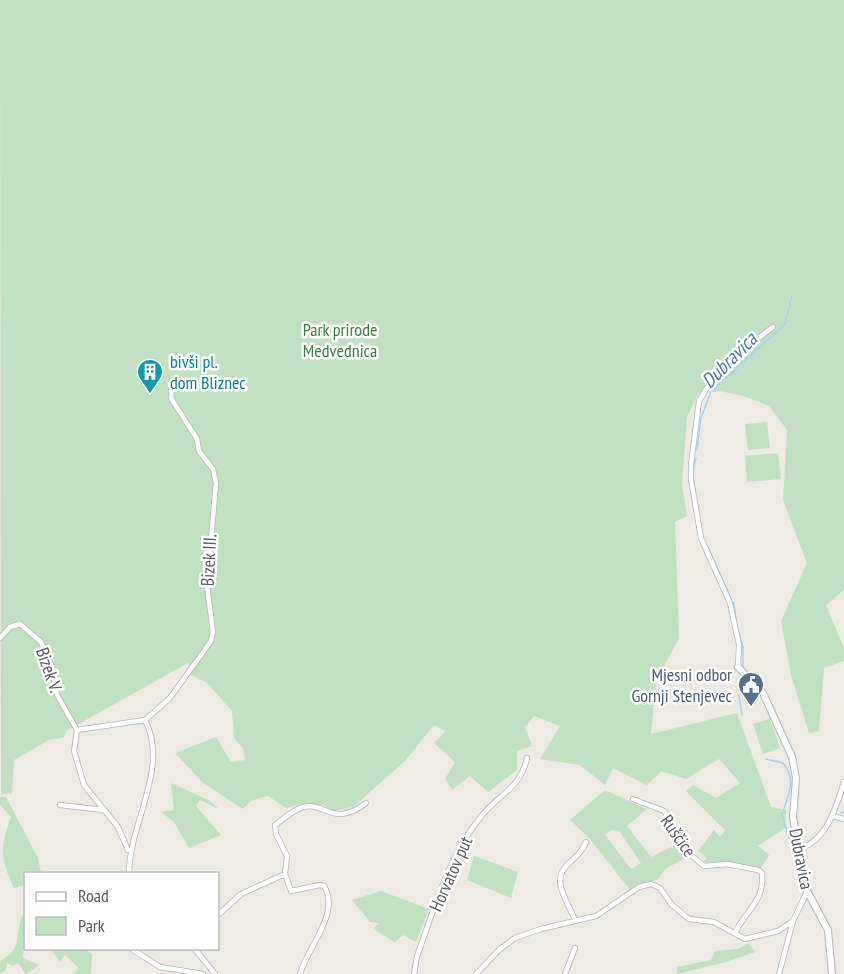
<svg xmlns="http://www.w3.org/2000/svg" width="844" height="974" font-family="'PT Sans Narrow',sans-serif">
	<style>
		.green { fill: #c1e1c2; fill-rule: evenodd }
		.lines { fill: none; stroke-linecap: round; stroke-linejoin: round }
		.stream { stroke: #a8d1f6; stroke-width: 1.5 }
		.minor-casing { stroke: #b5b7bc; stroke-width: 6 }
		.tertiary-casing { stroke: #b5b7bc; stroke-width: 8 }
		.minor { stroke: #fff; stroke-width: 4.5 }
		.tertiary { stroke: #fff; stroke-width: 6 }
		.labels { text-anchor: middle; stroke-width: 5; stroke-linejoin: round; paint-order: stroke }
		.park-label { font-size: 18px; fill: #3c7f42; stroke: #fff }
		.culture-label { font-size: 18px; fill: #0d838f; stroke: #fff; text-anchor: start }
		.street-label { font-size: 18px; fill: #5b5d62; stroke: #fff }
		.service-label { font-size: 18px; fill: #4e5e75; stroke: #fff; text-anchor: end }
		.water-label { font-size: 20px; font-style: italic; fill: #4a77af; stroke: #fff }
	</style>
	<rect width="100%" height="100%" fill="#eceae2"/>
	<path class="green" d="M0 0H844V590L826 605 844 648V661L824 668 819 731 809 733 791 675 781 621 807 563 783 500 787 430 769 406 743 396 720 391 698 394 687 417 682 484 687 516 675 522 679 638 656 681 651 734 737 713 771 807 786 810 785 828 758 846 769 855 760 869 727 862H703L707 858 698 851 714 830 720 837 725 830 686 791 693 785 716 798 740 783 719 759 686 779 661 771 647 785 613 768 605 785 580 765 540 759 560 726 534 716 525 727 532 746 517 751V770L488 792 470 776 452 790 445 779 455 762 434 743 445 731 434 725 405 761 353 807 332 811 324 805 299 804 286 808 268 796 251 801 243 809 203 783 175 753 216 737 231 762 245 760 243 748 234 738 232 711 206 682 191 675 194 670 188 663 66 731 64 737 49 740 14 760 12 794H1Z
		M767 422 770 448 748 450 745 424Z
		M778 453 781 479 747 482 745 456Z
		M770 719 780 748 763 754 753 724Z
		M171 783 208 800 219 809 200 800 196 806 221 835 189 848 174 822 161 812 174 810Z
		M605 790 647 809 627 826 651 857 680 843 687 857 665 869 658 879 642 884 631 891 589 838 570 820ZM611 830 620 832 641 863 631 869 605 835Z
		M0 797H6L38 858 41 873 26 874 25 885 14 888C0 859 0 847 11 817L0 805Z
		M474 856 518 872 511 898 467 880Z
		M381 891 429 909 416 942 403 935 395 942 373 929 379 923 370 922 352 900Z
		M25 912 23 958 39 965 26 974 18 963 13 966 7 963 6 970 0 974V961C27 947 12 930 25 912Z
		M749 943 755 952 726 962 677 974V967L711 960 715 951 738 949Z
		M51 949H85L92 954 91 974H74L79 968 65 955 60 962Z"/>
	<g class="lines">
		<path class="stream" d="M697 450 701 418 711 392 785 324 792 295
			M693 472 696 458
			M693 477 695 490
			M707 545 734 605 736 619
			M738 630 743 647V667
			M739 695 742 715
			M766 759 783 763C798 782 787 796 782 815L796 859
			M841 813 844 812"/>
		<defs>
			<path id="minor" d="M0 638 10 627 20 624 41 642 52 667 57 695 77 730 74 751 84 785 118 827 128 850
				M738 667 739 645 730 603 701 538 691 479V465L699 401 706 389 738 353 773 327
				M77 730 145 720
				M633 799 664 811 682 838 686 851 704 866 727 864 758 870 762 873C765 901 746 910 735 933
				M60 805 104 810
				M833 816 844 819
				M799 849C827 840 836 808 844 782
				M129 874C129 823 170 768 145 720L170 698 211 641 213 632 207 586 216 483 213 469 199 451 197 439 171 398 172 387
				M218 915 241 894 285 874
				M575 920C568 902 550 880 568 864 577 856 581 853 586 842
				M130 948 160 967 203 974
				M194 948 215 974
				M300 974C307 948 341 913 324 886L320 885 291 891 285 874 287 856 276 834 275 825C284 819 292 810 303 807 328 802 332 828 366 803
				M414 974 417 956C435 907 449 854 483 814 501 793 521 787 527 758
				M476 974 500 949 515 938 541 929 596 916 639 887 651 884 660 888 672 905 689 919 714 922 745 939 778 931 793 921
				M565 974 575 948
				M779 974 793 921 806 894"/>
			<path id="tertiary" d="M738 667 763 693 792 757 796 778 793 817 805 887 828 930 832 974"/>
		</defs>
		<use href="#minor" class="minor-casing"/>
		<use href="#tertiary" class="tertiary-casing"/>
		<use href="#minor" class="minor"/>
		<use href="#tertiary" class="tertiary"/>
	</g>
	<defs>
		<symbol id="building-pin" viewBox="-11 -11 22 30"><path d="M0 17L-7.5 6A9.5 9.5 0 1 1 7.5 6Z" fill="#0f9aa8" stroke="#fff"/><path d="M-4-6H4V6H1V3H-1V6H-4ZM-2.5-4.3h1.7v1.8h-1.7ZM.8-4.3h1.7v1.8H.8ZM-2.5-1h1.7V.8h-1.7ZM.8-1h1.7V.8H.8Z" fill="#fff"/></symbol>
		<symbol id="civic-pin" viewBox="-11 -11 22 30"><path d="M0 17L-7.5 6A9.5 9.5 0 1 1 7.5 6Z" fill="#5c6f8a" stroke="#fff"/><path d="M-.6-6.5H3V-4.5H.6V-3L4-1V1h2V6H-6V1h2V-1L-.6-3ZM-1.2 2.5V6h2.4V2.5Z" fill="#fff"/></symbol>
	</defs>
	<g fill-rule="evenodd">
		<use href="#building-pin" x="135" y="357" width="30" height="40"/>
		<use href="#civic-pin" x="736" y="670" width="30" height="40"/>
	</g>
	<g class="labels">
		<g class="park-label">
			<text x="340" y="336">Park prirode<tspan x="340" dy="21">Medvednica</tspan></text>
		</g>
		<g class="culture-label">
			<text x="170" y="368">bivši pl.<tspan x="170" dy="21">dom Bliznec</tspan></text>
		</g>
		<g class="street-label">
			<text transform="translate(209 560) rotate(-87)" y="6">Bizek III.</text>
			<text transform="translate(49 670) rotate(71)" y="6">Bizek V.</text>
			<text transform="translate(678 836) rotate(55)" y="6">Ruščice</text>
			<text transform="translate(801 859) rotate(79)" y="6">Dubravica</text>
			<text transform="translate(451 874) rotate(-66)" y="6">Horvatov put</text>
		</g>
		<g class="service-label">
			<text x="732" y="681">Mjesni odbor<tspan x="732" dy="21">Gornji Stenjevec</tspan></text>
		</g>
		<g class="water-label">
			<text transform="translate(729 360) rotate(-45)" y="7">Dubravica</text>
		</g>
	</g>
	<rect x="24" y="872" width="195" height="78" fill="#ffffff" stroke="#bdbec0" stroke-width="1.5"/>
	<rect x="36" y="892" width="30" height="9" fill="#ffffff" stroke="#bdbec0" stroke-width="1.5"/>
	<text x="78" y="902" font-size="18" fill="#5b5d62">Road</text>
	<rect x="36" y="917" width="30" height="18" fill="#c1e1c2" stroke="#bdbec0" stroke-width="1.5"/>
	<text x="78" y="932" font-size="18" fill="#5b5d62">Park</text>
</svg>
